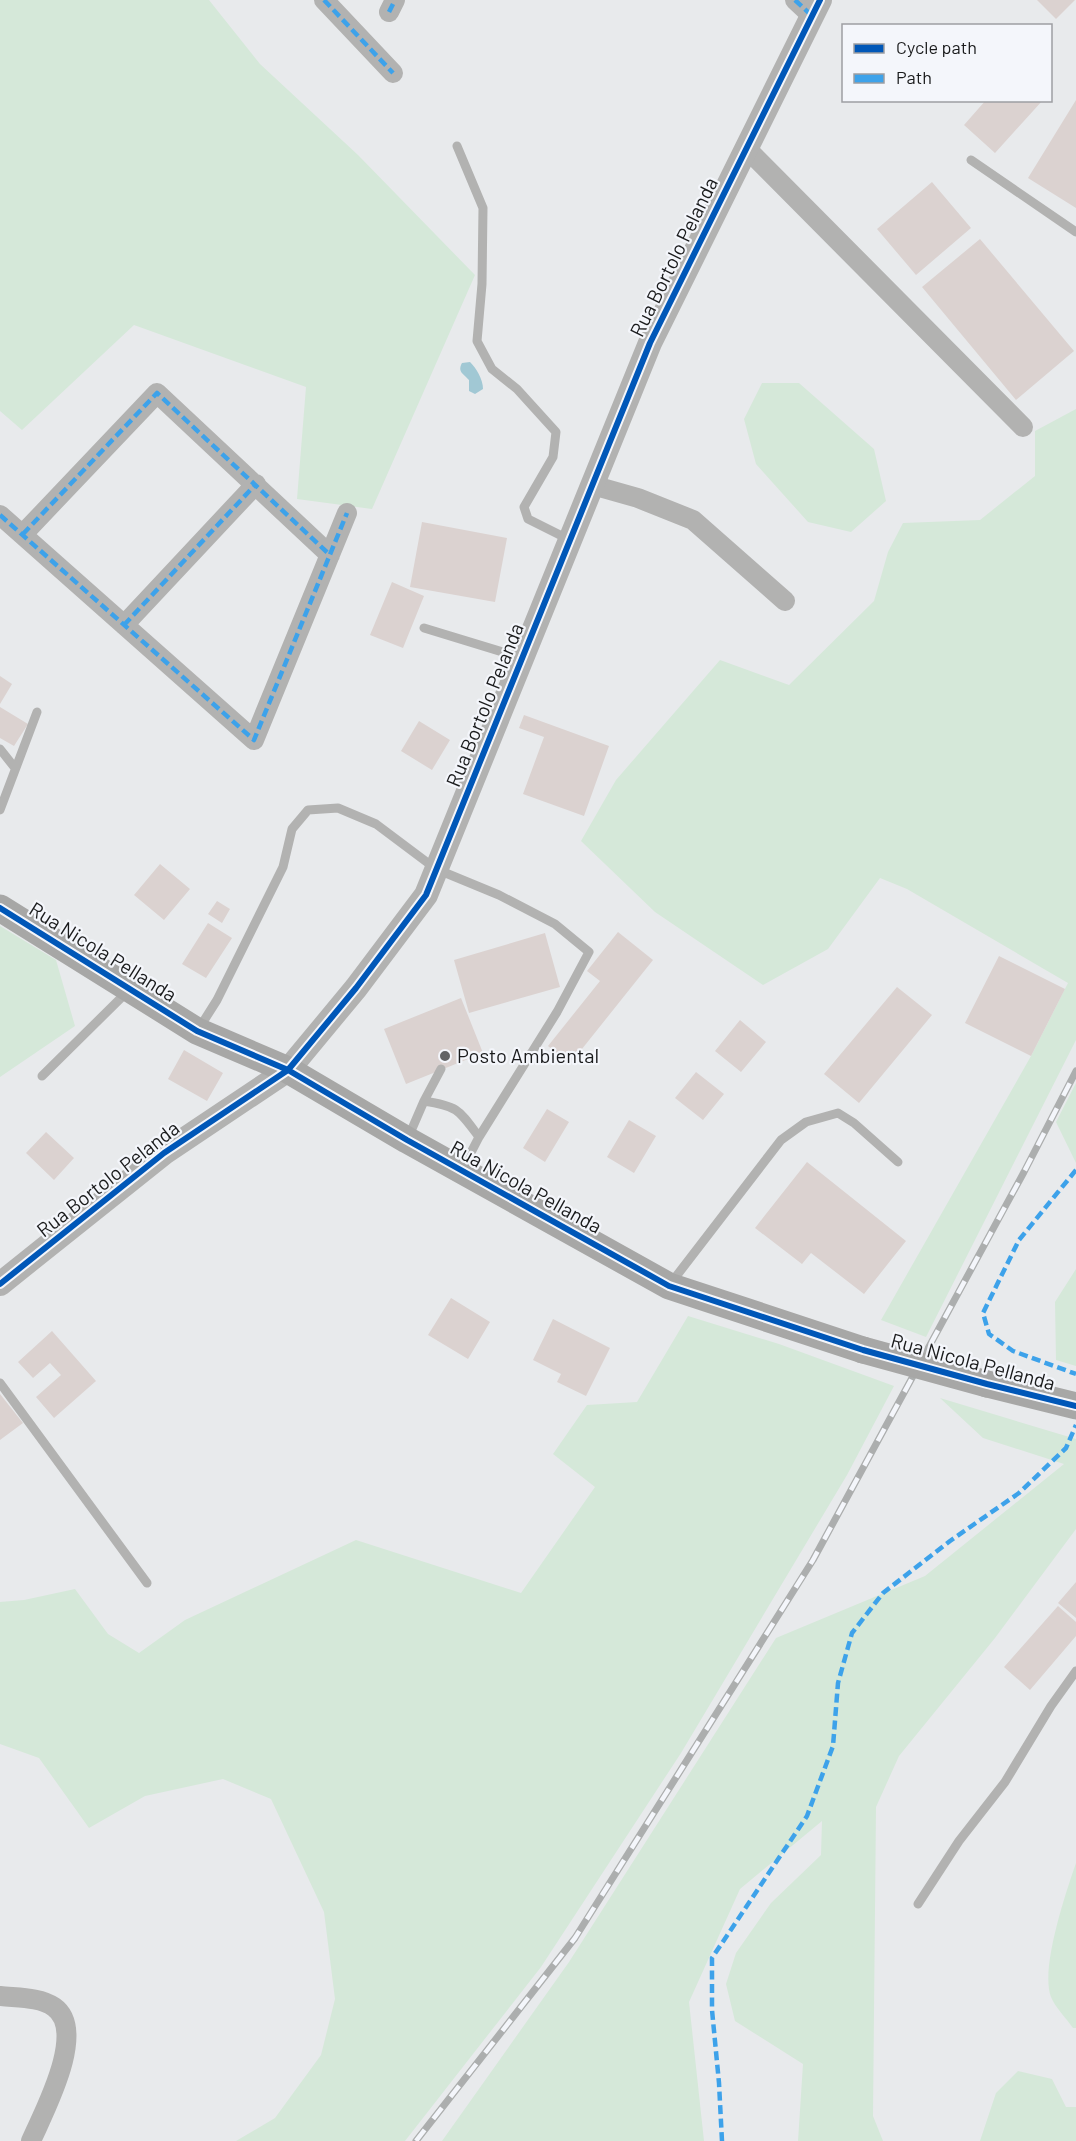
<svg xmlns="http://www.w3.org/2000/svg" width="1076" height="2141" font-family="Barlow,sans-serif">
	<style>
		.green { fill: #d5e8d9 }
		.water { fill: #a1c8d4 }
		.building { fill: #dbd2d0 }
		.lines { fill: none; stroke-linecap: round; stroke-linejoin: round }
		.service { stroke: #b2b2b1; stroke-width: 9 }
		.minor { stroke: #b2b2b1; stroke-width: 20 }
		.tertiary { stroke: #b2b2b1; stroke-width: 24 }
		.secondary { stroke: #a7a7a6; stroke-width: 27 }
		.rail-casing { stroke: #acaeae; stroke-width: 7 }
		.rail { stroke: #f4f6fb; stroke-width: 4.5; stroke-dasharray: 14; stroke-linecap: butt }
		.secondary-bridge { stroke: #a7a7a6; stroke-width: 27 }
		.quiet { stroke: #3da2ea; stroke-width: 4.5; stroke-dasharray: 9 4.5; stroke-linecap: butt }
		.cycleway-casing { stroke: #f4f6fb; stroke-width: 10 }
		.cycleway { stroke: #0057b8; stroke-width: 6 }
		.poi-dot { fill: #626365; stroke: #f4f6fb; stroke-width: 2 }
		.labels { text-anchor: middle; stroke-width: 4.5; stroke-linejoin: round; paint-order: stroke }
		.street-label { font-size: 20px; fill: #1a1b1c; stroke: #f4f6fb }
		.poi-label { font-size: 20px; fill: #1a1b1c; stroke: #f4f6fb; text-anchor: start }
	</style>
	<rect width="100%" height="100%" fill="#e8eaec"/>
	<path class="green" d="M0 0H209L260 64 358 155 475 275 372 509 297 499 306 387 134 325 22 430 0 411Z
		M762 383H799L874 449 886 501 851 532 808 522 756 464 744 419Z
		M1076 409V1040L926 1337 881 1320 1031 1056 1068 983 907 889 880 878 828 949 763 985 655 912 581 841 616 780 720 660 789 685 874 601 888 552 903 523 980 520 1035 476V431Z
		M0 926 56 960 75 1026 0 1077Z
		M1076 1083V1163L1056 1122Z
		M1076 1269V1366L1056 1360 1055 1302Z
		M688 1316 779 1344 894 1386 847 1475 681 1753 541 1967 405 2141H236L275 2118 321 2055 335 1999 324 1912 271 1799 223 1779 145 1796 89 1828 39 1758 0 1744V1602L24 1600 75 1589 108 1634 139 1653 185 1620 356 1540 521 1593 595 1487 553 1454 587 1405 637 1402Z
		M940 1398 1076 1439V1529L995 1638 899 1756 876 1807 873 2116 883 2141H798L803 2064 735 2021 726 1984 736 1953 771 1903 821 1855 822 1821 740 1889 689 2002 704 2141H442L569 1962 776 1638 925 1576 1064 1464 983 1438Z
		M1076 1863V2028H1073C1066 2018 1055 2007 1051 1997 1040 1969 1066 1892 1076 1863Z
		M1018 2071 1052 2079 1066 2107H1076V2141H980L996 2093Z"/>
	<path class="water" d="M470 362C476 368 483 379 483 389L475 394 469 391V380C464 374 457 372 462 363Z"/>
	<path class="building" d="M1037 0H1075L1056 19Z
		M986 100H1043L995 153 964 125Z
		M1076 100V208L1028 178Z
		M932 182 971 228 916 275 877 229Z
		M980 239 1074 351 1016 400 922 287Z
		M422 522 507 538 495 602 410 587Z
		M392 582 424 596 403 648 370 635Z
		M0 676 12 684 0 704Z
		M0 707 28 724 14 746 0 738Z
		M524 715 609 746 584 816 523 794 544 737 519 728Z
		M419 721 450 740 432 770 401 751Z
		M160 864 190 889 164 920 134 895Z
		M217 901 230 909 222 923 208 914Z
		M208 923 232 938 206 978 182 964Z
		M618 932 653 960 570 1064 548 1046 600 981 587 971Z
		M545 933 560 987 469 1013 454 960Z
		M999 956 1065 989 1031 1056 965 1023Z
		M897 987 932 1015 859 1103 824 1074Z
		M461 998 483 1053 406 1084 384 1029Z
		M740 1020 766 1042 741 1072 715 1051Z
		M184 1050 223 1073 207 1101 168 1079Z
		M696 1072 724 1094 703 1120 675 1098Z
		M547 1109 569 1122 545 1162 523 1148Z
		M629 1120 656 1136 634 1173 607 1157Z
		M46 1132 74 1158 54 1180 26 1153Z
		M807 1162 906 1241 864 1294 811 1253 802 1264 755 1228Z
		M451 1298 490 1322 468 1359 428 1335Z
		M553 1319 610 1348 586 1396 557 1382 561 1374 533 1360Z
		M52 1331 96 1381 54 1418 36 1397 61 1375 50 1363 33 1378 18 1362Z
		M0 1394 23 1423 0 1440Z
		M1076 1582V1618L1058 1603Z
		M1058 1606 1076 1622V1636L1030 1690 1004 1667Z"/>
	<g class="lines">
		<path class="service" d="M457 146 483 208 482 284 477 341 492 369 517 389 556 432 553 457 524 507 528 519 570 540
			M971 160 1076 232
			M424 628 522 658
			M0 749 15 768
			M0 810 37 712
			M198 1030 217 1000 283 867 292 829 308 810 338 808 376 824 436 869 499 895 555 924 589 952 557 1012 479 1137 463 1168
			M42 1076 128 991
			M424 1101C458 1106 459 1110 479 1137
			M408 1138 424 1101 441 1069
			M671 1283 781 1140 806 1122 838 1113 854 1123 898 1162
			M0 1383 147 1583
			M918 1904 959 1841 1005 1782 1051 1706 1076 1671"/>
		<path class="minor" d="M324 0 393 73
			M795 0 811 15
			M389 12 395 0
			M746 148 1023 427
			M592 485 638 498 693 520 785 601
			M0 515 254 740 347 513
			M23 534 157 393 330 555
			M124 625 256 484
			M0 1996C17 1998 40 1997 54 2007 88 2031 43 2113 31 2141"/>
		<path class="tertiary" d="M0 1284 164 1153 288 1070 356 988 426 895 650 343 820 0"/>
		<path class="secondary" d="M0 908 197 1031 288 1070 407 1140 669 1286 863 1350
			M987 1384 1076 1406"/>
		<defs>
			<path id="rail" d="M416 2141 575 1938 813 1560 1024 1172 1076 1071"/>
		</defs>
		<use href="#rail" class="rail-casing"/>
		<use href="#rail" class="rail"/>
		<path class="secondary-bridge" d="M863 1350 987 1384"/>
		<path class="quiet" d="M324 0 393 73
			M795 0 811 15
			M389 12 395 0
			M0 515 254 740 347 513
			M23 534 157 393 330 555
			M124 625 256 484
			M1076 1170 1019 1240 983 1313 989 1334 1013 1351 1076 1374
			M722 2141 719 2083 712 2010V1958L807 1816 833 1746 838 1683 852 1633 883 1593 950 1541 1019 1493 1066 1448 1076 1425"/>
		<defs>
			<path id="cycleway" d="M0 908 197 1031 288 1070 407 1140 669 1286 863 1350 987 1384 1076 1406
				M0 1284 164 1153 288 1070 356 988 426 895 650 343 820 0"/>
		</defs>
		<use href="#cycleway" class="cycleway-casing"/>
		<use href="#cycleway" class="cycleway"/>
	</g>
	<circle class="poi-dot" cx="445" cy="1056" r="6"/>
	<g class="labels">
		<g class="street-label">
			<text transform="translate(674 257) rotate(-64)" y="7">Rua Bortolo Pelanda</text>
			<text transform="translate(485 705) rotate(-68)" y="7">Rua Bortolo Pelanda</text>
			<text transform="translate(103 952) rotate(32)" y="7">Rua Nicola Pellanda</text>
			<text transform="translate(108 1179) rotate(-38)" y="7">Rua Bortolo Pelanda</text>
			<text transform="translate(526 1187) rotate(29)" y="7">Rua Nicola Pellanda</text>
			<text transform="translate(973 1362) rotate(15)" y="7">Rua Nicola Pellanda</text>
		</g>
		<g class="poi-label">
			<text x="457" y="1063">Posto Ambiental</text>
		</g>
	</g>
	<rect x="842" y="24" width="210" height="78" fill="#f4f6fb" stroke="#9d9ea2" stroke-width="1.5"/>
	<rect x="854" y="44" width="30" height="9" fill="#0057b8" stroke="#9d9ea2" stroke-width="1.5"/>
	<text x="896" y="54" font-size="18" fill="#1a1b1c">Cycle path</text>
	<rect x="854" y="74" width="30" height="9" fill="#3da2ea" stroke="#9d9ea2" stroke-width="1.5"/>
	<text x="896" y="84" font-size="18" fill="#1a1b1c">Path</text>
</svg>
